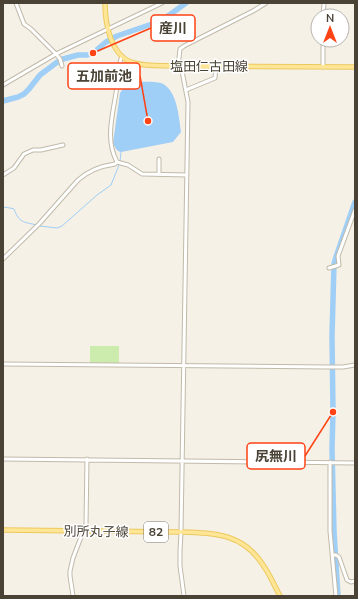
<svg xmlns="http://www.w3.org/2000/svg" width="358" height="599" font-family="'Nunito Sans','Noto Sans JP',sans-serif">
	<style>
		.green { fill: #ccecad }
		.water { fill: #9fcef6 }
		.lines { fill: none; stroke-linecap: round; stroke-linejoin: round }
		.stream { stroke: #9fcef6; stroke-width: 1 }
		.river { stroke: #9fcef6; stroke-width: 5.5 }
		.minor-casing { stroke: #c1baa9; stroke-width: 5 }
		.major-casing { stroke: #ecc95e; stroke-width: 5.5 }
		.minor { stroke: #fff; stroke-width: 3 }
		.major { stroke: #ffe696; stroke-width: 3.5 }
		.labels { text-anchor: middle; stroke-width: 3; stroke-linejoin: round; paint-order: stroke }
		.shield { fill: #fff; stroke: #807b72; stroke-width: 1 }
		.shield-label { font-size: 12px; font-weight: bold; fill: #494235 }
		.street-label { font-size: 13px; fill: #494235; stroke: #fff }
		.leader { fill: none; stroke: #ff4314; stroke-width: 1.5 }
		.callout-dot { fill: #ff4314; stroke: #fff; stroke-width: 1.5 }
		.callout { fill: #fff; stroke: #ff4314; stroke-width: 1.5 }
		.callout-label { font-size: 14px; text-anchor: middle; font-weight: bold; fill: #494235 }
	</style>
	<rect width="100%" height="100%" fill="#f5f1e7"/>
	<path class="green" d="M90 346H119V363H90Z"/>
	<path class="water" d="M132 82C140 82 153 81 161 83 177 89 179 117 181 132L173 142 121 152C116 151 115 147 113 143L120 93 123 89Z"/>
	<g class="lines">
		<path class="stream" d="M120 162 121 152
			M3 207 10 208 14 209C19 223 24 222 37 225
			M40 226 57 228 62 226 97 195 111 185 119 165"/>
		<path class="river" d="M3 101 18 97 24 94 29 89 40 75 56 63 63 59 78 55H87L93 53 106 42 117 36 152 24 168 16 186 3
			M338 596 334 532 332 449 333 412 332 336 334 264 336 257 355 202"/>
		<defs>
			<path id="minor" d="M16 3 24 24 31 29 56 54 60 59 62 66
				M323 16 324 3
				M178 66 180 49 184 46 253 11 266 3
				M181 66 188 102 181 532 180 551V566L184 596
				M323 67V40
				M3 85 56 54 162 3
				M186 90 215 78 216 66
				M159 159V174
				M117 162C104 138 114 111 117 86 118 80 118 74 119 68 119 64 121 59 122 56
				M3 175 14 168 24 154 33 150H41L63 145
				M3 259 39 224 78 180C89 170 101 166 115 164L117 162 128 165 142 174 187 175
				M329 268 339 265 338 256 355 210
				M3 364 328 367H343L355 365
				M3 459 355 463
				M330 462V531L336 596
				M332 555H336L339 557 347 580 351 582 355 581
				M73 596 70 576V571L73 558 86 524 87 459"/>
			<path id="major" d="M105 3C105 24 111 57 134 63 148 67 164 65 178 66L355 67
				M3 530 181 532C217 533 245 534 265 568 271 577 275 587 280 596"/>
		</defs>
		<use href="#minor" class="minor-casing"/>
		<use href="#major" class="major-casing"/>
		<use href="#minor" class="minor"/>
		<use href="#major" class="major"/>
	</g>
	<g class="labels">
		<rect class="shield" x="144" y="522" width="24" height="20" rx="3"/>
		<g class="shield-label">
			<text x="156" y="536">82</text>
		</g>
		<g class="street-label">
			<text x="209" y="71">塩田仁古田線</text>
			<text transform="translate(96 531) rotate(1)" y="5">別所丸子線</text>
		</g>
	</g>
	<path class="leader" d="M93 53L151 28M148 121L140 76M333 412L305 456"/>
	<g class="callout-dot">
		<circle cx="93" cy="53" r="4"/>
		<circle cx="148" cy="121" r="4"/>
		<circle cx="333" cy="412" r="4"/>
	</g>
	<g class="callout">
		<rect x="151" y="15" width="44" height="26" rx="4"/>
		<rect x="68" y="63" width="72" height="26" rx="4"/>
		<rect x="247" y="443" width="58" height="26" rx="4"/>
	</g>
	<g class="callout-label">
		<text x="173" y="33">産川</text>
		<text x="104" y="81">五加前池</text>
		<text x="276" y="461">尻無川</text>
	</g>
	<rect width="358" height="599" fill="none" stroke="#494235" stroke-width="8"/>
	<g transform="translate(330 28)"><circle r="19" fill="#ffffff" stroke="#b6b3ae"/>
	<path d="M0-3L7 15L0 10L-7 15Z" fill="#ff4314"/>
	<text y="-6" font-size="11" font-weight="bold" text-anchor="middle" fill="#494235">N</text>
	</g>
</svg>
